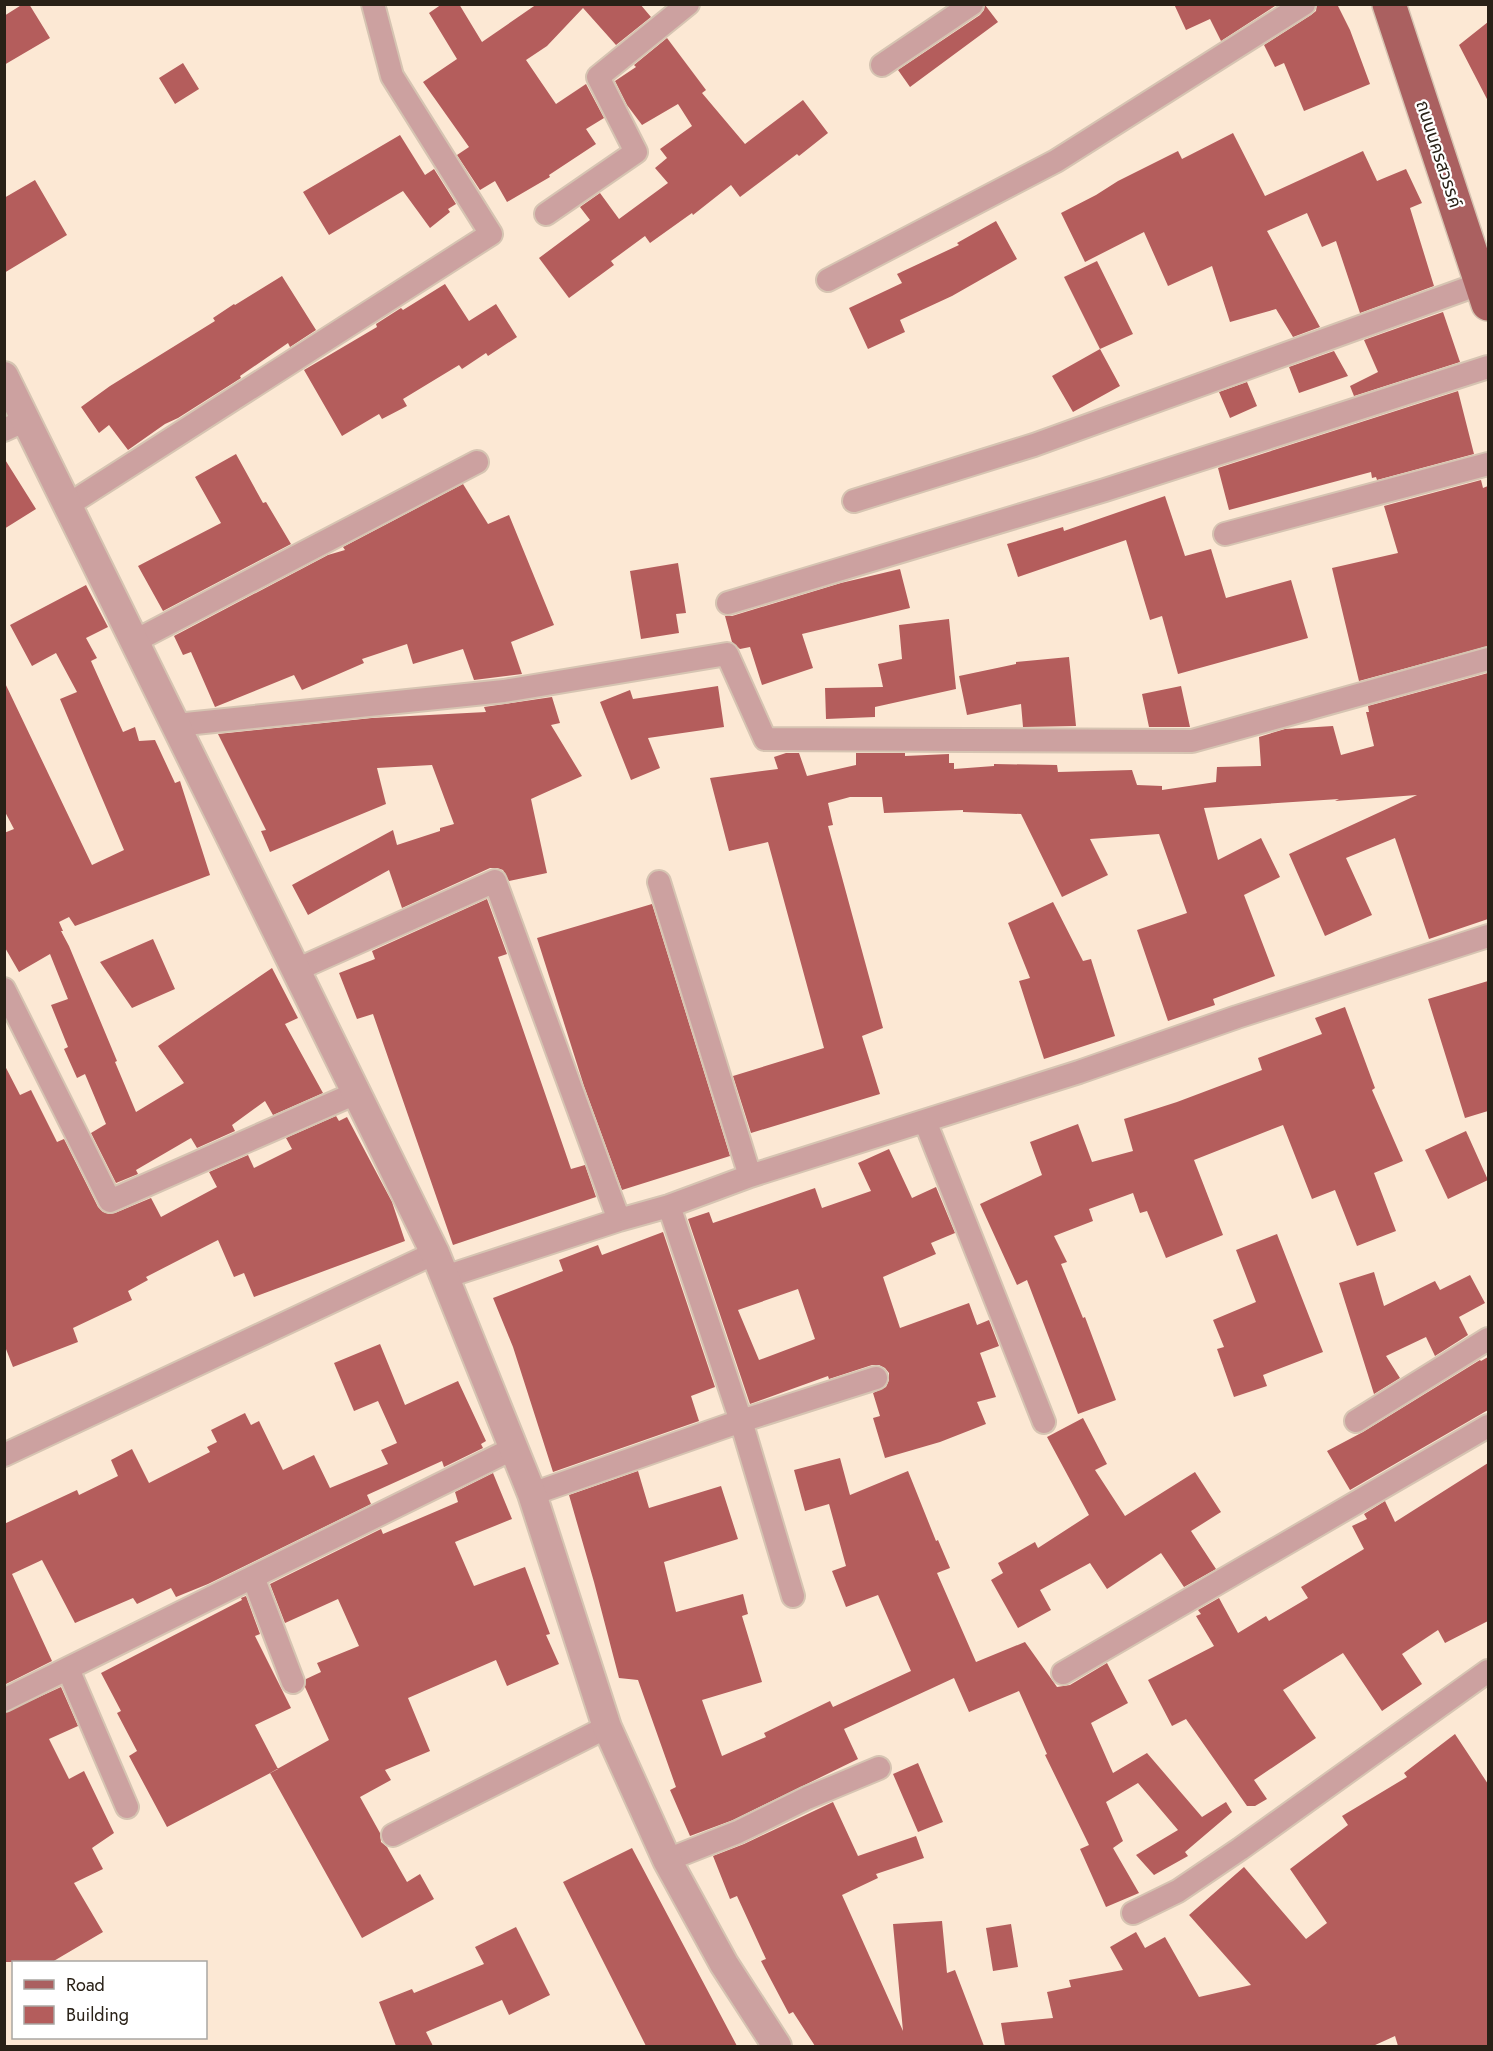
<svg xmlns="http://www.w3.org/2000/svg" width="1493" height="2051" font-family="Jost,'Noto Sans Thai',sans-serif">
	<style>
		.building { fill: #b45d5c; fill-rule: evenodd }
		.lines { fill: none; stroke-linecap: round; stroke-linejoin: round }
		.minor-casing { stroke: #d6c4b2; stroke-width: 26 }
		.tertiary-casing { stroke: #d6c4b2; stroke-width: 32 }
		.primary-casing { stroke: #d6c4b2; stroke-width: 36 }
		.minor { stroke: #cca1a0; stroke-width: 22 }
		.tertiary { stroke: #cca1a0; stroke-width: 28 }
		.primary { stroke: #aa6060; stroke-width: 33 }
		.labels { text-anchor: middle; stroke-width: 4.5; stroke-linejoin: round; paint-order: stroke }
		.street-label { font-size: 18px; fill: #292117; stroke: #fff }
	</style>
	<rect width="100%" height="100%" fill="#fce8d4"/>
	<path class="building" d="M23 4H29L50 38 4 65V16Z
		M442 4H459L482 42 537 4H640L651 17 616 45 583 8 547 46 526 60 556 104 586 84 604 118 586 129 596 144 549 175 550 177 507 202 495 181 480 190 457 155 469 147 423 82 457 59 429 13Z
		M1174 4H1278L1221 41 1210 19 1186 30Z
		M1317 4H1337L1350 30 1370 84 1304 111 1284 63 1275 67 1264 45 1311 15 1316 11Z
		M985 5 998 22 910 87 898 70 980 15 984 10Z
		M1488 22V101L1459 45Z
		M667 38 706 90 702 93 745 144 803 100 828 133 799 156 797 154 740 197 731 185 693 215 692 213 650 243 645 236 611 261 614 265 569 298 539 258 590 220 580 207 600 193 619 219 668 183 655 168 667 158 660 149 692 126 678 104 642 125 627 105 615 81 636 67 634 65Z
		M183 63 199 89 175 104 159 78Z
		M1233 133 1265 196 1363 151 1377 181 1406 169 1422 203 1410 208 1434 286 1360 313 1336 241 1322 247 1307 213 1267 231 1320 327 1293 337 1276 309 1230 322 1212 266 1168 286 1144 232 1085 262 1061 213 1096 195 1118 181 1178 151 1182 159Z
		M400 135 425 175 434 169 456 204 448 209 450 212 430 228 403 191 329 235 303 192Z
		M35 180 67 235 4 273V198Z
		M996 221 1017 259 952 296 900 320 905 332 868 349 849 308 902 283 897 274 959 245 957 243Z
		M1097 261 1133 334 1100 349 1064 277Z
		M282 276 316 330 290 347 288 343 240 376 241 378 178 418 165 424 128 450 109 425 99 433 81 407 110 386 215 321 213 318 234 304 235 305Z
		M445 284 469 321 496 304 517 337 488 356 486 353 462 369 459 365 403 399 407 406 382 419 379 414 342 436 304 370 377 327 376 324 401 308 403 310Z
		M1443 312 1460 362 1354 396 1350 386 1378 372 1364 340Z
		M1100 349 1120 386 1073 412 1052 376Z
		M1334 351 1348 376 1299 393 1289 367Z
		M1247 382 1257 406 1230 418 1219 392Z
		M1458 391 1474 454 1377 480 1376 477 1372 478 1371 472 1229 510 1218 468Z
		M236 454 263 503 266 502 291 544 163 611 138 566 221 523 195 477Z
		M4 458 36 509 4 529Z
		M1481 480 1483 488 1488 486V646L1359 681 1332 568 1398 553 1384 506Z
		M463 484 488 524 509 515 554 625 511 642 522 674 474 680 463 649 413 664 407 644 362 659 364 663 302 690 294 675 215 707 191 652 183 655 174 636 328 555 345 550 343 547Z
		M1165 496 1185 556 1211 549 1226 598 1291 580 1308 638 1178 674 1162 616 1150 620 1126 540 1018 577 1007 544 1063 527 1064 531Z
		M678 563 686 613 676 614 679 633 641 639 630 571Z
		M900 569 910 608 802 634 813 668 762 685 750 647 740 649 732 642 725 616H732L841 583Z
		M86 585 108 627 86 638 97 658 91 661 123 732 135 727 139 741 155 740 175 783 180 781 210 875 75 926 69 917 59 922 63 931H61L69 946 117 1061 115 1062 136 1112 184 1083 158 1046 272 968 298 1018 285 1024 323 1093 273 1115 265 1101 232 1125 235 1131 197 1148 191 1138 136 1170 138 1174 116 1183 91 1133 106 1124 85 1074 77 1078 64 1049 68 1047 51 1005 68 999 50 954 19 972 4 946V833L14 829 4 810V681L92 865 124 850 60 699 77 692 56 653 32 666 10 625Z
		M949 619 956 689 875 707V717L826 719 825 688 883 687 878 664 902 659 899 625Z
		M1069 657 1076 726 1023 727 1021 704 967 715 959 676 1016 664V662Z
		M1488 673V919L1429 939 1395 838 1346 858 1372 915 1325 936 1289 854 1417 795 1335 801 1339 799 1204 808 1218 860 1261 838 1280 877 1244 895 1275 976 1213 999 1215 1005 1168 1021 1137 930 1187 913 1159 834 1090 839 1108 875 1062 897 1021 814 963 812V810L884 813 882 797H850L828 803 833 825 828 826 883 1028 862 1036 880 1094 751 1133 733 1076 824 1048 768 842 729 851 710 778 778 769 774 757 786 753H799L807 776 856 765V753H905V756L949 754V763H954V769L994 766V764L1057 765 1058 772 1132 770 1137 785 1162 786V790L1216 782 1217 767 1261 766 1259 737 1285 729 1333 726 1341 755 1374 746 1366 712H1369L1368 706Z
		M718 686 724 727 648 738 660 768 631 780 600 702 630 690 633 699Z
		M1181 686 1190 727H1149L1142 694Z
		M552 697 560 723 551 725 582 776 531 799 547 873 509 881 503 870 497 868H490L402 908 389 870 308 915 292 885 393 830 397 845 440 831V828L454 824 432 765 377 768 386 804 270 852 261 831 266 830 218 734 372 718 486 712 484 707Z
		M487 899 507 954 498 957 571 1169 585 1165 596 1197 453 1245 373 1014 357 1019 339 973 375 959 372 951Z
		M1053 902 1083 961 1091 959 1115 1036 1044 1059 1019 981 1030 978 1008 923Z
		M652 904 730 1156 622 1190 584 1086 537 938Z
		M153 939 175 989 132 1008 100 962Z
		M1488 981V1111L1465 1118 1428 999Z
		M1345 1007 1375 1088 1372 1090 1403 1161 1374 1173 1396 1231 1357 1246 1335 1190 1312 1199 1283 1125 1194 1160 1223 1235 1166 1258 1147 1211 1140 1213 1133 1193 1089 1209 1093 1221 1054 1236 1067 1262 1061 1264 1083 1318 1085 1317 1116 1400 1078 1414 1027 1280 1017 1285 980 1204 1042 1175 1030 1142 1078 1124 1092 1162 1133 1151 1124 1119 1177 1102 1262 1070 1258 1058 1322 1034 1315 1018Z
		M4 1064 20 1095 31 1090 57 1142 64 1139 98 1207 103 1212 109 1214 115 1213 151 1198 161 1217 217 1187 209 1172 248 1155 254 1168 292 1149 286 1138 336 1116 339 1121 347 1117 392 1202 405 1241 254 1297 244 1273 234 1277 218 1240 146 1277 148 1280 128 1291 132 1300 73 1328 78 1342 13 1367 4 1344Z
		M1466 1131 1488 1180 1448 1199 1425 1150Z
		M889 1149 912 1198 936 1187 955 1233 931 1243 936 1254 883 1277 900 1328 969 1303 977 1325 989 1320 999 1346 980 1353 996 1397 977 1402 986 1424 940 1442 885 1458 873 1418 880 1416 873 1393 886 1387 889 1380V1373L885 1368 879 1365H872L829 1379 828 1376 750 1404 688 1219 709 1212 713 1223 815 1188 822 1208 871 1191 858 1163ZM798 1289 815 1339 759 1360 738 1310Z
		M663 1232 715 1387 691 1396 699 1421 553 1472 513 1347 493 1298 563 1271 559 1260 598 1245 602 1255Z
		M1277 1234 1323 1352 1263 1375 1267 1386 1234 1397 1217 1349 1224 1347 1213 1320 1256 1302 1236 1250Z
		M1374 1272 1384 1306 1435 1281 1440 1290 1470 1275 1485 1303 1459 1317 1468 1335 1435 1356 1426 1337 1386 1356 1400 1378 1374 1394 1339 1283Z
		M380 1344 405 1405 458 1381 486 1441 481 1444 483 1448 444 1467 442 1461 367 1495 371 1504 208 1584 176 1597 171 1588 137 1604 133 1598 75 1623 42 1560 12 1574 52 1661 4 1685V1524L77 1490 79 1495 118 1476 111 1460 132 1449 149 1483 210 1452 207 1447 217 1442 211 1430 245 1413 251 1425 259 1421 283 1470 314 1455 330 1488 388 1464 381 1450 397 1443 378 1401 354 1411 334 1363Z
		M1488 1357V1410L1350 1490 1327 1451 1363 1432 1480 1360 1481 1361Z
		M1083 1418 1107 1464 1095 1470 1125 1516 1195 1472 1221 1512 1191 1531 1216 1569 1184 1587 1161 1553 1107 1589 1090 1563 1040 1590 1051 1610 1018 1628 991 1580 1003 1573 998 1563 1035 1542 1038 1548 1089 1515 1047 1437Z
		M840 1458 850 1495 908 1471 936 1541 938 1540 950 1568 937 1573 976 1662 1025 1642 1057 1687 1070 1685 1107 1663 1128 1703 1091 1723 1113 1773 1147 1753 1202 1817 1226 1802 1232 1812 1185 1852 1188 1856 1154 1875 1136 1855 1178 1830 1138 1783 1106 1802 1123 1841 1113 1848 1139 1893 1106 1907 1080 1849 1089 1845 1045 1755 1047 1754 1019 1691 969 1712 954 1678 844 1729 858 1759 733 1820 690 1836 670 1790 676 1787 638 1680 619 1678 594 1582 569 1495 638 1471 649 1508 721 1486 738 1539 664 1562 676 1612 743 1594 748 1614 742 1616 762 1682 702 1700 722 1756 766 1737 764 1733 830 1701 833 1707 911 1671 878 1595 846 1607 832 1571 846 1566 829 1504 805 1511 794 1470Z
		M1488 1463V1621L1445 1643 1438 1630 1402 1654 1422 1684 1382 1711 1343 1653 1283 1690 1316 1738 1254 1780 1267 1799 1255 1806H1247L1186 1719 1172 1726 1148 1680 1214 1646 1196 1616 1201 1614 1198 1610 1219 1598 1238 1633 1266 1616 1269 1621 1308 1598 1301 1587 1364 1549 1352 1526 1367 1519 1364 1514 1385 1501 1395 1522Z
		M493 1473 512 1519 455 1542 474 1586 525 1567 550 1634 546 1635 559 1664 507 1686 496 1660 408 1698 430 1751 385 1770 391 1780 360 1797 380 1833 381 1842 387 1847 407 1882 420 1874 434 1899 362 1938 270 1773 329 1740 305 1687 306 1679 321 1672 317 1663 359 1646 338 1599 285 1623 270 1584 381 1529 383 1534 458 1502 455 1492Z
		M246 1596 260 1634 255 1636 291 1708 255 1725 278 1769 167 1827 129 1756 137 1751 117 1713 121 1711 101 1673 242 1600 241 1598Z
		M61 1687 78 1726 49 1739 69 1779 84 1771 114 1833 92 1848 103 1869 74 1883 103 1932 52 1962H4V1713Z
		M1455 1734 1488 1784V2046H1398L1395 2036 1373 2046H1005L1001 2023 1053 2018 1047 1992 1071 1987 1069 1980 1123 1970 1110 1947 1136 1932 1145 1948 1165 1937 1199 1997 1251 1985 1189 1915 1244 1867 1306 1939 1327 1923 1290 1869 1348 1825 1342 1816 1407 1777 1404 1773Z
		M918 1763 943 1822 918 1832 893 1774Z
		M833 1802 858 1856 916 1836 924 1858 876 1874 878 1878 842 1895 903 2031 893 1924 942 1921 947 1973 955 1970 984 2046H815L793 2012 789 2014 761 1961 766 1959 737 1896 730 1899 713 1856 744 1844Z
		M632 1848 737 2046H646L563 1882Z
		M1011 1924 1018 1967 993 1971 986 1928Z
		M516 1927 550 1995 509 2015 502 2000 426 2032 433 2046H396L379 2002 412 1989 414 1993 484 1964 475 1947Z"/>
	<g class="lines">
		<defs>
			<path id="minor" d="M882 65 972 4
				M546 214 636 152 598 77 688 4
				M828 280 1056 161 1304 4
				M4 430 26 420
				M854 501 1034 445 1482 283
				M68 505 491 234 392 76 373 4
				M1225 534 1488 464
				M728 603 1105 490 1488 367
				M135 641 477 462
				M176 725 504 691 727 654 765 739 1192 741 1488 659
				M659 882 750 1176
				M296 970 495 881 619 1220
				M4 989 110 1201 356 1093
				M925 1121 1044 1422
				M669 1206 741 1421 793 1596
				M445 1277 619 1220 669 1206 750 1176 1079 1072 1237 1017 1488 936
				M1356 1421 1488 1339
				M4 1455 435 1253
				M532 1494 741 1421 876 1378
				M253 1577 293 1682
				M68 1669 127 1807
				M1063 1673 1488 1426
				M4 1700 514 1448
				M393 1835 607 1727
				M667 1860 738 1832 807 1798 879 1768
				M1133 1913 1178 1891 1240 1849 1488 1671"/>
			<path id="tertiary" d="M4 376 435 1253 532 1494 607 1727 667 1860 724 1964 777 2046"/>
			<path id="primary" d="M1389 4 1488 304"/>
		</defs>
		<use href="#minor" class="minor-casing"/>
		<use href="#tertiary" class="tertiary-casing"/>
		<use href="#primary" class="primary-casing"/>
		<use href="#minor" class="minor"/>
		<use href="#tertiary" class="tertiary"/>
		<use href="#primary" class="primary"/>
	</g>
	<g class="labels">
		<g class="street-label">
			<text transform="translate(1439 154) rotate(72)" y="6">ถนนนครสวรรค์</text>
		</g>
	</g>
	<rect width="1493" height="2051" fill="none" stroke="#292117" stroke-width="12"/>
	<rect x="12" y="1961" width="195" height="78" fill="#ffffff" stroke="#a9a6a2" stroke-width="1.5"/>
	<rect x="24" y="1980" width="30" height="9" fill="#aa6060" stroke="#a9a6a2" stroke-width="1.5"/>
	<text x="66" y="1991" font-size="18" fill="#292117">Road</text>
	<rect x="24" y="2006" width="30" height="18" fill="#b45d5c" stroke="#a9a6a2" stroke-width="1.5"/>
	<text x="66" y="2021" font-size="18" fill="#292117">Building</text>
</svg>
